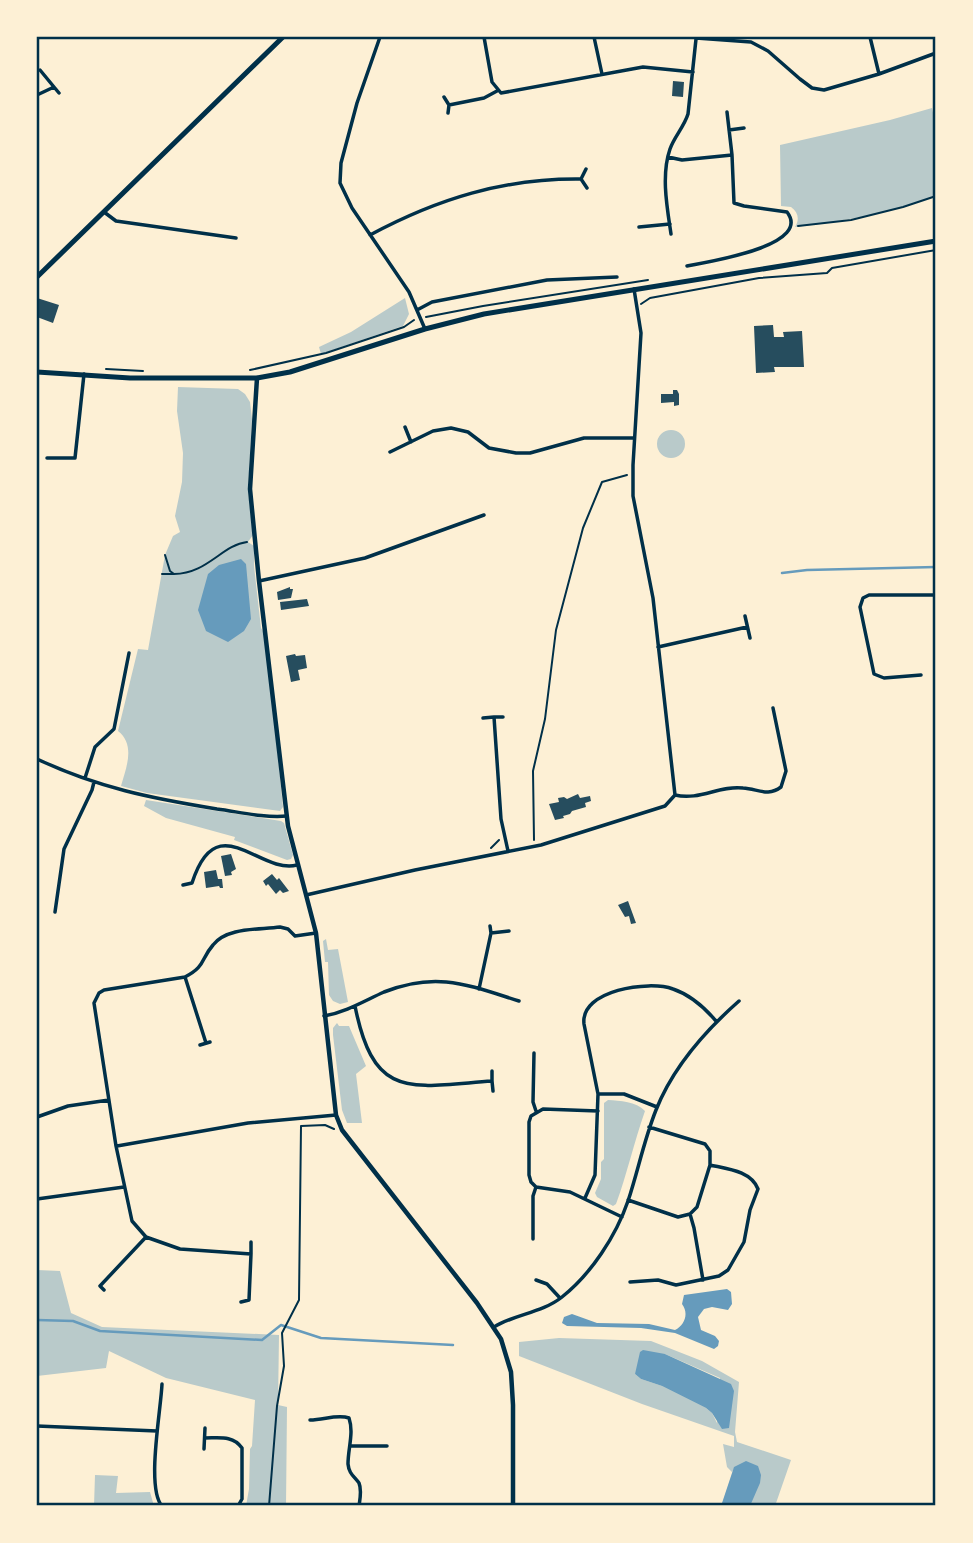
<svg xmlns="http://www.w3.org/2000/svg" width="973" height="1543" font-family="'Source Serif 4',serif">
	<style>
		.green { fill: #b9caca; fill-rule: evenodd }
		.water { fill: #669bbc }
		.lines { fill: none; stroke-linecap: round; stroke-linejoin: round }
		.stream { stroke: #669bbc; stroke-width: 2.5 }
		.building { fill: #264d5e }
		.path { stroke: #003049; stroke-width: 2 }
		.minor { stroke: #003049; stroke-width: 3.5 }
		.tertiary { stroke: #003049; stroke-width: 4.5 }
		.primary { stroke: #003049; stroke-width: 5 }
		.neatline { fill: none; stroke: #003049; stroke-width: 2.5 }
	</style>
	<rect width="100%" height="100%" fill="#fdf0d5"/>
	<path class="green" d="M932 108 936 127V196C888 213 846 221 795 227 800 219 798 212 791 207L781 206 780 145 890 120Z
		M405 298 409 314 403 326 321 354 319 347 351 332Z
		M178 387 238 389 245 394 250 402 252 419 248 490 253 535 248 542 254 546V566L261 628 265 634 269 665 283 807 280 811 147 793 121 786C126 768 136 745 118 731L138 649 148 650 165 555 173 536 180 532 175 516 182 482 183 453 177 411Z
		M657 444a14 14 0 1 1 28 0a14 14 0 1 1-28 0Z
		M146 800 281 821 284 823 293 855 291 859 287 860 234 840 235 837 166 818 144 806Z
		M326 939 328 950 338 949 348 1002 340 1004 333 1001 329 995 328 962H325L323 941Z
		M337 1023 339 1026H349L366 1066 356 1074 362 1123H347L342 1110 333 1035V1028Z
		M608 1100C620 1101 636 1101 645 1111 634 1142 627 1174 616 1204L613 1206 597 1197 595 1193 601 1179V1162L604 1159V1103Z
		M37 1270 60 1271 71 1313 102 1327 279 1335 278 1405 287 1407 286 1506H246L249 1489 250 1449 252 1446 255 1400 166 1378 109 1351 106 1368 37 1376Z
		M559 1338 651 1341 702 1361 739 1382 735 1432 737 1442 791 1460 775 1506H750L751 1500 735 1467 732 1472 727 1467 723 1444 734 1447V1436L642 1404 519 1356V1342ZM665 1354 720 1378 717 1423 712 1413 706 1408 662 1386 641 1379 635 1374Z
		M95 1475 118 1476 116 1493 150 1492 154 1506H94Z"/>
	<path class="water" d="M241 559 246 564 251 619 244 631 228 642 206 631 198 610 208 574 219 565Z
		M727 1289 731 1292 732 1304 728 1310 712 1307 704 1309 698 1317 701 1330 715 1336 719 1341 718 1346 714 1349 675 1333 641 1328 567 1326 562 1323 564 1317 572 1314 597 1323 649 1324 675 1330C685 1325 689 1313 682 1304L684 1295Z
		M643 1350 665 1354 731 1384 734 1391 729 1428 722 1429 712 1413 706 1408 662 1386 641 1379 635 1374 640 1352Z
		M746 1461 758 1466 761 1475 760 1483 750 1506H721L734 1467Z"/>
	<g class="lines">
		<path class="stream" d="M782 573 807 570 936 567
			M37 1320 73 1321 100 1331 262 1340 281 1325 321 1338 453 1345"/>
	</g>
	<path class="building" d="M673 81 684 82 683 97 672 96Z
		M37 298 59 305 53 323 37 317Z
		M773 325 774 337H784L783 332 802 331 804 367H774L775 372 756 373 754 326Z
		M673 390H677L679 394V405L674 406V402L661 403V394H673Z
		M290 587V589H293L291 598 278 600 277 592Z
		M307 599 309 606 281 610 280 602Z
		M295 654 296 656 305 655 307 668 298 670 300 680 291 682 286 656Z
		M578 794 580 798 590 796 591 801 585 803 586 807 572 811 570 814 563 816 564 818 555 820 549 804 559 802 558 798 564 797 567 799Z
		M231 854 236 869 231 872 232 875 225 876 221 856Z
		M216 870 218 879H222L223 888H220L219 886 206 888 204 872Z
		M272 874 277 880 279 878 289 891 283 893 280 890 276 894 268 884 266 886 263 881Z
		M628 901 636 923 631 924 629 916 625 917 618 905Z"/>
	<g class="lines">
		<path class="path" d="M798 226 851 220 903 207 936 196
			M641 304 650 298 759 278 827 273 832 268 936 250
			M426 317 483 306 648 280
			M106 369 143 371
			M250 370 326 353 404 327 414 320
			M165 555 170 571 174 574C207 574 222 545 247 542
			M162 574H173
			M534 840 533 771 545 719 556 630 583 528 602 482 627 475
			M491 848 499 840
			M269 1506 277 1406 284 1366 282 1333 299 1300 301 1126 325 1125 334 1129"/>
		<path class="minor" d="M380 37 357 103 341 163 340 183 352 208 409 292 425 329
			M484 37 492 82 501 93 643 67 693 72
			M594 37 602 74
			M870 37 879 74
			M696 38 751 42 768 51 800 79 812 88 824 90 879 74 936 53
			M54 87 59 93
			M37 95 54 87 40 70
			M444 97 449 105 448 113
			M449 105 484 98 497 91
			M727 112 732 155
			M729 130 744 128
			M668 157 682 160 732 155 734 203 744 206 787 212C813 246 707 262 687 266
			M586 169 581 179 587 188
			M104 212 116 221 236 238
			M639 227 670 224
			M671 234C667 207 661 175 670 149 674 137 684 127 688 114L696 39
			M370 235C437 199 504 178 581 179
			M634 289 641 333 633 465V496L653 598 675 795
			M417 310 432 302 547 280 617 277
			M405 427 411 442
			M390 452 433 431 451 428 468 432 489 448 516 453H530L584 438H634
			M47 458H75L84 374
			M259 581 365 558 484 515
			M745 616 750 638
			M658 647 747 627
			M921 675 884 678 874 674 860 607 863 598 869 595H936
			M494 717H503
			M483 718 494 717 501 819 508 851
			M37 759C99 788 150 798 217 809 240 812 263 818 287 816
			M85 778 95 747 114 729 129 653
			M675 795C699 801 720 785 743 788 758 789 768 797 781 787L786 771 773 708
			M183 885 192 883C217 805 259 875 297 865
			M306 895 415 870 541 845 665 806 675 795
			M55 912 64 849 92 790 94 782
			M490 926 491 933
			M185 977 206 1043
			M479 989 491 933 509 931
			M355 1006C374 1101 410 1087 492 1081V1071
			M324 1016C346 1012 364 1001 384 992 437 971 468 985 519 1001
			M200 1045 210 1042
			M534 1053 533 1102 536 1111
			M492 1081 493 1091
			M598 1094H624L657 1107
			M598 1111 543 1109 531 1116 529 1122V1175L531 1182 536 1187 570 1192 622 1217
			M37 1117 68 1106 109 1100
			M117 1146 248 1123 336 1115
			M585 1198 595 1175 598 1094 584 1024C580 990 649 980 673 989 691 995 704 1007 716 1021
			M37 1199 124 1187
			M628 1200 678 1217 690 1214 697 1207 710 1165V1151L705 1144 649 1127
			M690 1214 694 1228 703 1280
			M533 1239V1196L536 1187
			M251 1254V1242
			M536 1280 547 1284 560 1298
			M630 1282 658 1280 676 1285 719 1276 728 1270 744 1242 750 1210 758 1189C751 1171 728 1169 710 1165
			M104 1290 100 1286 146 1237
			M241 1302 249 1300 251 1254 180 1249 146 1237 132 1221 116 1146 94 1003 99 993 104 990 185 977C206 966 200 960 213 945 227 927 259 930 280 927L288 929 295 936 316 933
			M494 1327C515 1314 542 1313 562 1297 591 1274 616 1236 628 1201 638 1171 644 1140 656 1110 673 1067 705 1031 739 1001
			M310 1420C324 1420 337 1414 349 1418 354 1433 348 1448 348 1464 349 1474 354 1476 359 1483 362 1490 360 1499 359 1506
			M37 1426 157 1431
			M205 1438C219 1438 233 1435 242 1448V1499L238 1506
			M351 1446H387
			M204 1449 205 1428
			M162 1506C146 1488 161 1410 162 1384"/>
		<path class="tertiary" d="M257 378 250 489 259 581 288 826 316 933 336 1115 342 1130 477 1303 501 1339 511 1372 513 1405V1506"/>
		<path class="primary" d="M37 277 283 37
			M37 372 130 378H257L290 372 425 329 484 314 936 241"/>
	</g>
	<rect width="973" height="1543" fill="none" stroke="#fdf0d5" stroke-width="77"/>
	<rect x="38" y="38" width="896" height="1466" class="neatline"/>
</svg>
